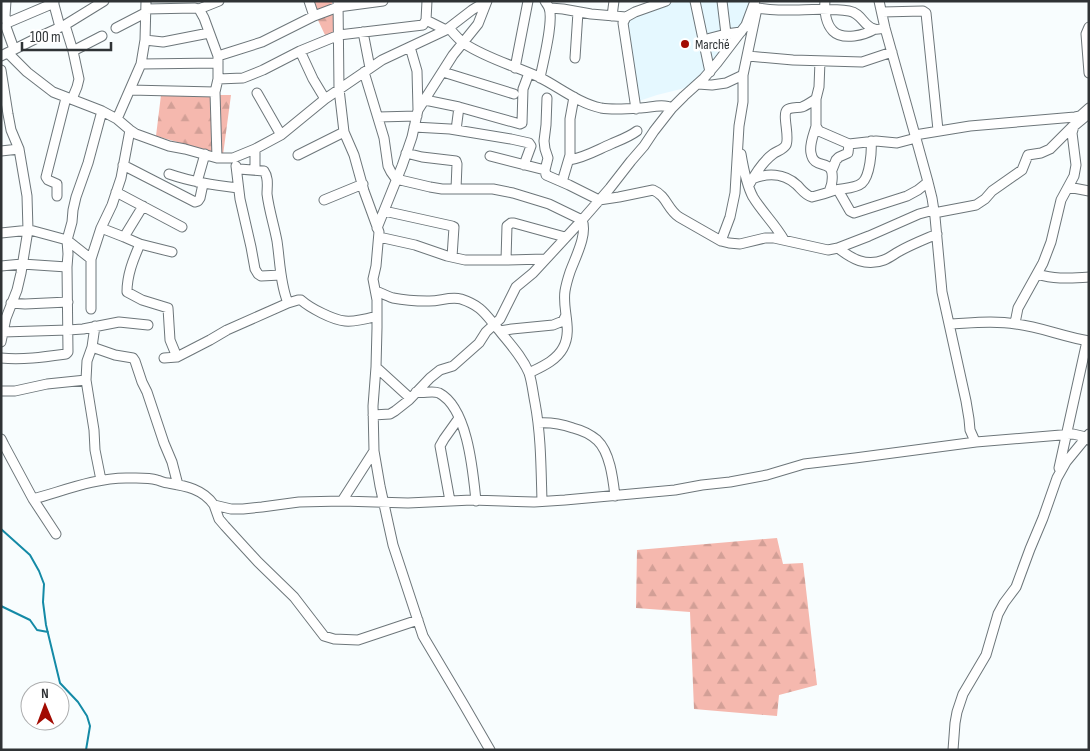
<svg xmlns="http://www.w3.org/2000/svg" width="1090" height="751" font-family="'Sofia Sans Condensed',sans-serif">
	<style>
		.built { fill: #e5f8ff }
		.forest { fill: url(#forest-firs) }
		.lines { fill: none; stroke-linecap: round; stroke-linejoin: round }
		.stream { stroke: #148aa6; stroke-width: 2 }
		.minor-casing { stroke: #6d767a; stroke-width: 11 }
		.minor { stroke: #fff; stroke-width: 9 }
		.poi-dot { fill: #a20b02; stroke: #fff; stroke-width: 2 }
		.labels { text-anchor: middle; stroke-width: 5; stroke-linejoin: round; paint-order: stroke }
		.poi-label { font-size: 14px; fill: #2f3335; stroke: #fff; text-anchor: start }
	</style>
	<defs>
		<pattern id="forest-firs" width="22" height="20" patternUnits="userSpaceOnUse" patternTransform="scale(1.25)"><rect width="22" height="20" fill="#f5b8ae"/><path d="M5 1l3.5 6h-7zM16 11l3.5 6h-7z" fill="#d29f96"/></pattern>
	</defs>
	<rect width="100%" height="100%" fill="#f8fdfe"/>
	<path class="built" d="M680 1H752L746 25 697 85 657 95 639 101 623 15Z"/>
	<path class="forest" d="M309 1H332L334 32 325 35Z
		M161 95H231L223 155 156 136Z
		M777 538 783 564 803 563 817 685 779 695 777 716 694 709 690 612 636 608 637 550Z"/>
	<g class="lines">
		<path class="stream" d="M1 529 30 555 39 571 44 584 43 602 46 625 60 683 78 702 87 716 90 726 86 750
			M1 606 30 620 37 630 48 632"/>
		<defs>
			<path id="minor" d="M6 1 5 16 7 23
				M53 1 60 27
				M309 1 314 16
				M338 1 339 89 344 132 354 155 364 191 379 232 376 266 373 279 377 300V328L376 367 373 406 374 451 380 486 393 545 423 636 464 705 490 750
				M695 1 710 72
				M722 1 726 34 741 32
				M825 1C824 11 826 24 833 31 843 41 865 35 875 29
				M879 1 885 28 915 135 970 126 1075 117 1080 116 1089 108
				M753 7C784 14 818 6 849 11 862 13 863 26 874 29 877 30 881 29 885 28
				M550 8 563 9 591 14 626 17
				M146 9 195 8 199 9 204 18 218 56V79L215 92 217 158
				M199 9 219 1
				M882 12 923 11 926 13 938 130
				M612 16 614 1
				M426 20 446 30
				M65 25 73 51 102 36
				M1089 27 1086 34 1089 73
				M116 28 145 13
				M449 28C454 34 459 40 465 44 488 59 515 66 539 77 559 87 578 103 601 108 613 110 626 109 639 108 649 108 663 103 672 108
				M363 32 370 68
				M145 40 163 42 209 33
				M703 40 726 34
				M410 47 417 71 418 110
				M14 49 6 27 7 23 54 3
				M300 51 313 79 325 99
				M8 53 27 72 53 92 102 111 117 119 130 130 136 134 169 146 185 149 217 158H233L255 149 281 135 325 99 382 60 446 30 472 10 487 1
				M1 56 43 35 65 25 104 1
				M218 56 262 42 314 16 338 7 383 1
				M748 56 793 60 862 62 892 52
				M575 58 578 12
				M820 61 819 87 816 99V126L819 131 849 144 876 141 897 143 916 138
				M141 64 218 63
				M515 68 528 1
				M1 70 8 114 11 130 19 149 27 196 28 230 21 273 17 290 6 318 1 342
				M364 72 384 138 388 166 391 172 396 179 430 187 442 189H493L513 193 549 204 582 220C588 234 575 258 570 272 568 278 566 285 565 291 562 310 573 330 563 348 556 361 541 367 529 373
				M443 72 514 94
				M540 78C543 62 554 21 549 8 548 5 546 3 545 1
				M218 79 243 78 263 70 300 51 339 35 423 25 426 20 427 1
				M698 84 712 85 726 83 743 75
				M130 90 215 92
				M257 93 281 135
				M547 98 546 125 544 141 545 149 548 158 545 170 546 175 569 185 599 200 619 197 653 190C667 196 667 209 679 217L721 241 729 243 740 244 765 238H774L828 250 838 248 869 236 919 214 934 210
				M72 99 77 87 79 79 73 51
				M425 100 459 107 520 124 522 123 523 89 529 73
				M636 109 623 23 626 17 635 12 666 1
				M378 117 417 116
				M117 119 141 64 145 40 146 1
				M816 126C814 134 809 144 811 153 814 172 835 156 832 181 832 185 830 188 829 192
				M414 127 450 129 511 139 529 143 531 146 524 165
				M456 130 459 107
				M915 135 928 182 932 198 935 217 942 292 966 401 969 419 970 430 974 439 976 442 1073 434 1086 437 1089 440
				M1 151 19 149
				M406 153 422 157 456 161 457 164 456 189
				M741 154C743 166 747 186 753 197 762 212 775 224 784 240
				M298 155 344 132
				M490 156 545 170
				M569 160C584 158 597 150 611 144 620 140 629 137 637 131
				M123 165 195 202 198 201 200 198 203 184
				M236 166 240 199 251 247 255 269 258 274 261 276 281 275
				M255 170V149
				M832 170 836 160 839 157 848 153 849 144
				M169 174C192 182 214 185 238 188
				M752 179C767 173 784 173 797 185 802 190 805 195 812 197 820 195 827 193 835 190 843 188 855 189 862 183 870 176 872 151 871 141
				M197 182 205 154
				M562 182 570 155V119L574 97
				M749 185C755 174 762 162 773 154 777 151 783 150 786 145 790 137 782 115 787 110 790 107 798 108 802 107 807 105 811 102 816 99
				M1068 187 1089 191
				M838 190 850 211 854 213 907 196 918 190 928 182
				M116 192 182 227
				M57 196V184L48 180 46 177 66 98
				M324 200 363 184
				M384 211 452 226 454 227 452 257
				M934 213 976 205 985 199 992 191 1022 170 1028 155 1041 153 1050 149 1073 126
				M101 228 124 237 140 244 172 252
				M377 228 402 166 412 137 418 110 453 55 478 24 487 1
				M1 233 30 230 67 240 91 259V309
				M124 237 143 206
				M379 237 415 245 447 256 465 260H506
				M721 241 730 217 735 193 739 126 743 102V75L756 13
				M140 244C133 260 127 275 127 292L142 300 168 308 170 340 177 357
				M838 248C852 259 866 267 884 260 889 258 893 255 898 252 910 245 923 240 937 234
				M91 259 101 228 112 205 121 178 130 130
				M545 259 506 260 507 226 511 223H514L565 237
				M1 266 22 264 67 267
				M1038 274C1055 280 1071 278 1089 277
				M376 291C381 293 387 296 393 298 403 300 417 301 427 301 439 302 449 296 461 299 482 306 485 314 498 329 509 343 522 356 529 373 532 382 533 393 535 403 541 435 541 468 542 501
				M11 303 25 304 68 302
				M288 303 298 300H301C310 308 333 320 345 321 356 322 366 319 377 316
				M1015 323 1018 308 1043 263 1051 242 1061 200 1074 176 1076 165 1072 133 1074 126 1086 116
				M949 324C971 323 994 320 1016 324 1041 327 1064 337 1089 341
				M95 326 92 347 87 361 86 380 94 430 95 450 101 480
				M500 331 512 329 553 325 563 321 566 315
				M3 332 68 330 83 329 119 322 148 325
				M92 347 115 355 133 358 135 361 142 382 147 392 164 443 172 462 178 485
				M1 358C23 360 44 357 66 354L68 352 67 267 68 254 67 240 72 222 73 210 76 197 88 163 102 111
				M164 358 177 357 210 340 227 330 288 303C280 283 280 261 277 241 274 225 269 210 267 194 267 186 269 178 264 171L239 169 237 170
				M376 367 410 398
				M1 391H15L47 384 86 380
				M416 392C423 394 432 390 439 393 468 408 473 472 476 501
				M373 415 390 414 395 411 409 400 430 378 440 370 453 366 479 343 486 332 500 319 516 287 533 273 582 220 610 188 631 161 644 146 654 131 672 108 684 96 704 78 717 63 746 25 755 1
				M538 423C551 422 561 424 573 428 581 430 590 434 597 440 610 452 613 479 615 496
				M1 439 4 445 33 499 56 534
				M1059 468 1087 341
				M33 499C63 491 95 478 126 478 135 478 148 477 157 480 161 481 164 483 168 483 186 486 203 489 214 505L231 509H243L262 507 299 502 342 501 408 503 472 500 534 502 565 500 675 490 702 485 730 482 767 475 804 464 855 458 976 442
				M342 501 374 451
				M450 501 440 446 444 439 459 418
				M214 505 219 519 225 526 258 562 294 597 324 636 334 639 358 640 418 620
				M953 750 955 723 957 712 963 694 986 655 998 614 1004 603 1016 587 1030 549 1043 518 1057 478 1066 462 1089 434"/>
		</defs>
		<use href="#minor" class="minor-casing"/>
		<use href="#minor" class="minor"/>
	</g>
	<circle class="poi-dot" cx="685" cy="44" r="5"/>
	<g class="labels">
		<g class="poi-label">
			<text x="695" y="49">Marché</text>
		</g>
	</g>
	<rect width="1090" height="751" fill="none" stroke="#2f3335" stroke-width="5"/>
	<g transform="translate(45 706) rotate(359)"><circle r="24" fill="#ffffff" stroke="#acadae"/>
	<path d="M0-4L9 19L0 12L-9 19Z" fill="#a20b02"/>
	<text y="-8" font-size="14" font-weight="bold" text-anchor="middle" fill="#2f3335">N</text>
	</g>
	<path d="M22 42v8h89v-8" fill="none" stroke="#2f3335" stroke-width="2.5"/>
	<text x="30" y="42" font-size="15" fill="#2f3335" stroke="#ffffff" stroke-width="4" paint-order="stroke">100 m</text>
</svg>
